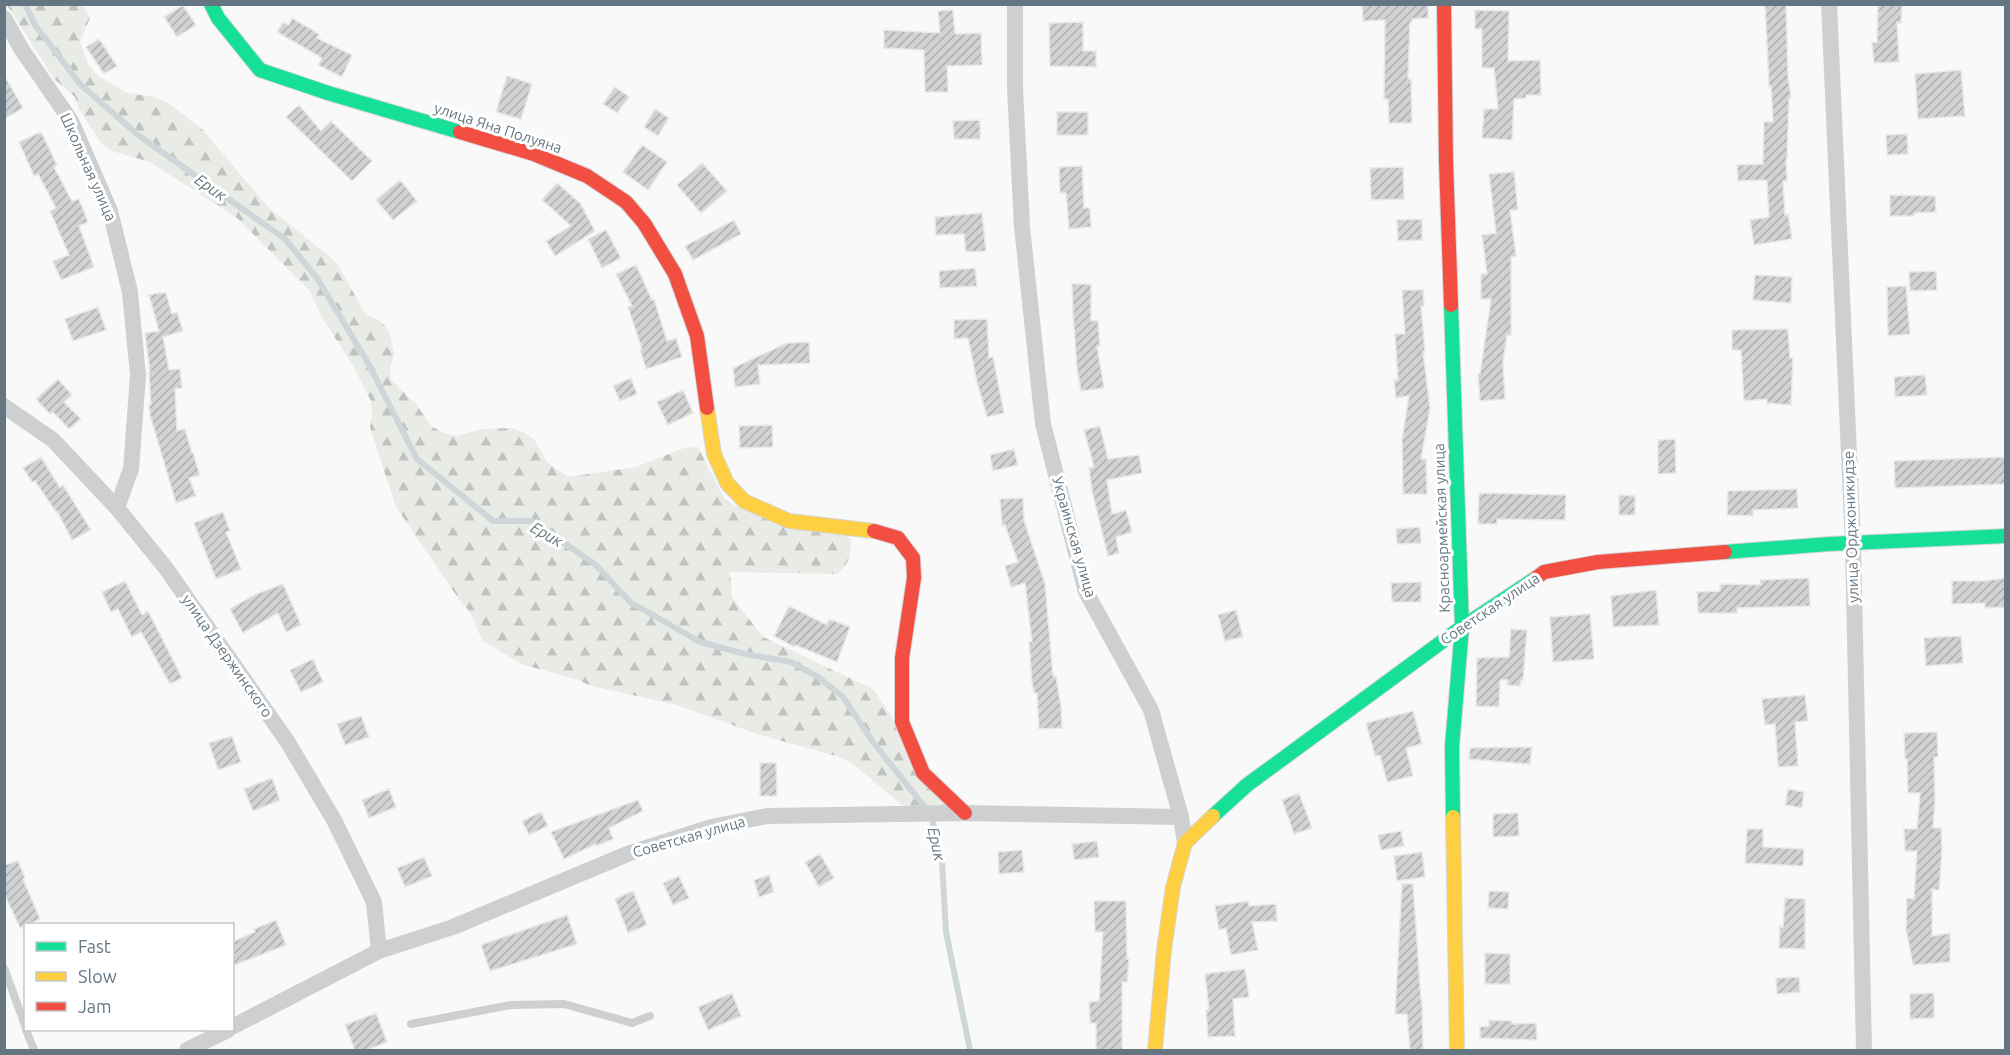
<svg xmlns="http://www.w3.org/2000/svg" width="2010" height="1055" font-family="Ubuntu,sans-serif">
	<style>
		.forest { fill: url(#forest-firs) }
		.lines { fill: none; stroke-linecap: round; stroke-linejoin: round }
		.stream { stroke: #ced6d9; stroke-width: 6 }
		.building { fill: url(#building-hatch); stroke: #e8e8e8; stroke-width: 1.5 }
		.fast-casing { stroke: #d5d6d7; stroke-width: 16 }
		.slow-casing { stroke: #d5d6d7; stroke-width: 16 }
		.jam-casing { stroke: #d5d6d7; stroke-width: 16 }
		.lane { stroke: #cecfd0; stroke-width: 8 }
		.street { stroke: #cecfd0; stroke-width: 16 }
		.fast { stroke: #16e098; stroke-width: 14 }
		.slow { stroke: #ffcf43; stroke-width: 14 }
		.jam { stroke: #f24e42; stroke-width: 14 }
		.labels { text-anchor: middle; stroke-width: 6; stroke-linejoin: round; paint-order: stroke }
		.street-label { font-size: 15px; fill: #657683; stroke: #fff }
		.water-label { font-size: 16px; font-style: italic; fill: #60757c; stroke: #fff }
	</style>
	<defs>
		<pattern id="forest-firs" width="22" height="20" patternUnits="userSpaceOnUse" patternTransform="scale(1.5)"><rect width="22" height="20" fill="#e8ebe6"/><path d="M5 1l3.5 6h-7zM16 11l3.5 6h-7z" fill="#c0c3c0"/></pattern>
		<pattern id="building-hatch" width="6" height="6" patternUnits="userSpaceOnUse" patternTransform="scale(1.5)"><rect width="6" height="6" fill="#d0d2d3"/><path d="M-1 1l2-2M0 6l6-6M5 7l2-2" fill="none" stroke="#acafb1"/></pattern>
	</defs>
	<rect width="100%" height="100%" fill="#f9f9f9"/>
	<path class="forest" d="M7 5H83L90 18 80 41 88 64 97 75 127 93 154 97 168 103 201 128 269 208 329 256 338 265 366 315 379 320 389 330 394 354 390 367 391 380 416 404 431 426 442 432 456 436 483 429 511 428 523 432 534 439 547 462 568 477 636 467 684 448 698 447 724 498 735 506 840 531 851 539C851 555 849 564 837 574L730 572 732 597 763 637 873 689 888 711 947 809 902 805 853 764 840 757 757 734 677 705 592 686 578 680 521 664 482 640 470 612 461 602 396 507 370 428 372 415 371 401 352 364 321 316 310 291 237 218 150 162 112 151 101 143 79 109 75 97 54 79Z"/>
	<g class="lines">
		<path class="stream" d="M25 4 35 25 80 84 138 135 285 239 317 278 368 363 417 459 493 521H532L596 565 630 602 700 642 745 654 791 662 818 677 843 697 873 742 931 815 942 861 946 932 970 1050"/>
	</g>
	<path class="building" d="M1765 4H1786L1788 77 1791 98H1789L1787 159H1786L1787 181H1783L1785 215 1788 214 1792 239 1754 245 1750 220 1769 217 1767 182 1766 180 1738 181 1737 165 1763 164 1764 122H1773L1771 86H1769Z
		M1878 4H1902L1901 23 1897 22 1899 62 1874 63 1872 43 1877 42Z
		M183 5 196 25 177 37 164 17Z
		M1362 5H1428V18L1412 19V22H1410L1408 79H1411L1412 123H1389L1388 99H1384L1385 20 1363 21Z
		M953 10 955 34 981 33 982 65 947 66 948 92H925L924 50 884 48V30L940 33 938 11Z
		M1475 10 1509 11 1508 61 1540 60 1541 95H1526V98L1514 99 1512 140 1482 138 1484 109H1498L1494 68H1482V29H1475Z
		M292 18 319 34 317 38 352 55 342 77 318 65 322 58 277 32 283 22 289 25Z
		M1083 22V51H1096V67L1050 66 1049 23Z
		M99 39 117 66 104 74 86 47Z
		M1961 70 1965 116 1918 119 1915 74Z
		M4 75 23 108 4 119Z
		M507 76 532 84 521 119 496 112Z
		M615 87 629 97 617 113 603 104Z
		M299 105 321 131 331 121 372 161 352 181 286 117Z
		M655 109 669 118 658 136 644 127Z
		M1057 112H1088V135H1057Z
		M980 120V139H954L953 121Z
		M41 132 57 165 54 167 72 201 79 199 88 222 79 226 94 267 61 280 53 261 69 255 50 211 56 208 38 174 34 176 19 142Z
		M1907 134 1908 154 1887 155 1886 135Z
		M642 145 667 162 648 190 623 172Z
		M702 163 727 191 701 213 677 185Z
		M1082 166 1084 208H1090L1091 227 1069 229 1066 193H1060L1059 167Z
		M1403 167 1404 199 1371 200 1370 168Z
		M1514 172 1518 210H1510L1516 256 1511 257V335H1507L1503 362 1505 399 1480 401 1478 374H1480L1491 299H1481V274H1487L1482 235 1496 233 1489 174Z
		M400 180 417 201 393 220 376 200Z
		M557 183 580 203 595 231 555 256 546 241 571 226 542 200Z
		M1890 195 1935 196 1936 212 1914 213V216H1890Z
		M982 213 986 251 966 252 964 234 936 235 935 217Z
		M1422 219V240L1398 241 1397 220Z
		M734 220 741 234 693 260 685 246Z
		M606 230 621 258 602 268 588 239Z
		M636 265 652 300 654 299 667 341 676 338 682 357 646 369 640 349H642L628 307 632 306 616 274Z
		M975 268 977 286 940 288 939 271Z
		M1936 271 1937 290 1910 291 1909 272Z
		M1755 275 1792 277 1791 303 1753 300Z
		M1072 284H1091V321L1098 320 1100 346H1097L1104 388 1081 391 1077 368 1073 314Z
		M1906 286 1910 334 1888 336 1887 287Z
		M1402 290H1423L1424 306H1421L1425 351H1423L1430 408 1421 459H1426L1427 494H1403L1402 440 1409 396 1396 398 1394 380H1398L1395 334H1405Z
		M159 293H166L172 314 177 312 183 331 163 337 169 370 180 369 182 388 175 389 177 431 185 429 192 453H193L200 475 189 478 196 496 176 503 150 415 149 405H151L149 372H150L145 333 159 331 149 295Z
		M98 307 106 330 73 341 65 319Z
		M987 319 989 358 993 357 1004 413 987 417 977 382 968 338 954 339V320Z
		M1788 329 1790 358 1793 357 1791 405 1767 403V399L1744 401 1741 350H1732V330Z
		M809 342 810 363 758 365 760 384 735 387 733 368 787 343Z
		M1925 375 1927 395 1895 397 1894 377Z
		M631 378 637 394 620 401 613 386Z
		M58 379 72 395 64 402 81 419 69 429 53 412 50 414 36 399Z
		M683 390 693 413 668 425 657 402Z
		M772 425 773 447 740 448 739 426Z
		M1100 426 1108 459 1139 455 1142 473 1107 480 1112 514 1126 510 1132 532 1116 537 1119 553 1108 556 1092 491 1089 468 1094 467 1084 430Z
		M1675 439 1676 473 1658 474V440Z
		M1014 449 1018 465 993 471 990 455Z
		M41 457 60 488 63 485 91 530 72 540 57 511 56 512 35 481 32 482 23 468Z
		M2006 457V484L1895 488 1894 461Z
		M1797 489 1798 508 1753 510V516L1727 515 1728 491Z
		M1479 493 1566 495 1565 520 1497 519V524H1478Z
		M1619 495 1635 496V515H1619Z
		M1023 498 1024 520 1045 584 1053 676H1056L1061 707 1062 728 1039 729 1037 693H1034L1032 682 1029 642H1032L1025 583 1011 587 1005 566 1018 562 1005 525 1002 526 1000 499Z
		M223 512 230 531 226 532 241 569 216 579 194 523Z
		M1420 527 1421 543 1397 544 1396 529Z
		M1809 578 1810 606 1737 608V613H1698L1697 592 1720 591V584L1761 585 1760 580Z
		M2006 578V607L1985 608V603L1952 604V581H1984Z
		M125 581 142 615 148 611 182 678 170 684 141 632 132 637 118 609 111 612 102 592Z
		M1421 582V602H1392L1391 583Z
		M283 584 301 625 286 632 278 613 243 633 230 609 254 595Z
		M1656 590 1659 625 1613 627 1611 596Z
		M789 606 827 625 829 619 850 627 837 662 795 645 794 647 774 636Z
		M1236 610 1243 637 1225 641 1218 615Z
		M1590 614 1594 659 1553 662 1550 617Z
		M1511 629 1527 630 1523 680H1521L1520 686 1507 685 1508 680H1500L1499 707 1476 706 1477 658 1509 657Z
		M1961 636 1963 663 1926 666 1924 638Z
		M313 659 323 682 301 692 290 670Z
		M1805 695 1808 721 1795 722 1798 766 1778 767 1775 724 1765 725 1762 699Z
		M1413 711 1422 744 1406 748 1413 776 1387 782 1380 755 1375 756 1366 723Z
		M361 716 369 737 345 745 337 724Z
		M1937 732 1938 757H1934L1935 800 1933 828H1941L1942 852 1939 890 1932 889V936L1950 933V962L1913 965 1906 929 1907 898 1914 899 1917 851H1905L1904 829H1917L1920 793H1908L1907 759H1905L1904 733Z
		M232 736 241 762 218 770 209 743Z
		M1532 747 1530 764 1469 759 1470 748Z
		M760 763H776L777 796H760Z
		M272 778 280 800 253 811 244 789Z
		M389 789 396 807 369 818 362 800Z
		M1788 789 1804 792 1802 808 1785 805Z
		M1299 793 1312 828 1294 834 1282 800Z
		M638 800 643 811 609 828 613 839 596 846V844L564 859 551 832Z
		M541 812 548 826 529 835 522 821Z
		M1518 813 1519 836 1493 837V814Z
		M1747 829H1763V847L1804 849 1803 866 1745 863Z
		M1401 831 1404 846 1381 850 1378 835Z
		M1097 841 1099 857 1074 860 1072 844Z
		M1022 850 1024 872 999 874 998 852Z
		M1422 852 1425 877 1397 881 1394 856Z
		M820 854 834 878 819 887 805 862Z
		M424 857 432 876 405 887 397 868Z
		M18 861 25 878 23 879 40 919 20 928 4 893V865Z
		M769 875 774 892 759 897 754 880Z
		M679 876 689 898 673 905 663 883Z
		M1402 884H1413L1421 1000H1422L1423 1050H1410L1407 1014H1395Z
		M633 891 647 925 628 933 615 899Z
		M1489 891 1509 892 1508 909 1488 908Z
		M1785 898 1805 899V949L1779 948 1780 926 1783 927Z
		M1094 901H1126L1127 959H1129L1127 982H1122V1050H1096V1023H1090L1089 1002 1099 1001 1103 932H1095Z
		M1248 901 1249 906 1276 904 1277 921 1252 922 1258 950 1231 955 1226 928 1219 930 1215 906Z
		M567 915 577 944 490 971 481 945Z
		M276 920 286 945 232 966V942L255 932 254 929Z
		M1485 953 1510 954V984H1485Z
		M1245 969 1249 997 1233 999 1235 1036 1208 1037 1206 1010H1209L1205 974Z
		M1799 977 1800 992 1777 994 1776 978Z
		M732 993 741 1016 708 1030 698 1007Z
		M1934 993V1018L1910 1019V994Z
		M376 1013 387 1042 367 1050H355L345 1025Z
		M1489 1020 1512 1021V1024L1536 1023 1537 1040 1480 1038V1027L1489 1026Z"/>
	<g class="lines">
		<defs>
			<path id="fast" d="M211 4 218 18 260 70 328 93 460 132
				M1451 305 1462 627 1452 747 1453 817
				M1725 552 1829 544 2006 536
				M1213 816 1247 785 1462 627 1536 578"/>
			<path id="slow" d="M707 408 714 454 727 483 744 501 789 521 874 531
				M1453 817 1457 1050
				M1155 1050 1164 950 1173 887 1185 843 1213 816"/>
			<path id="jam" d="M1444 4 1446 162 1451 305
				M460 132 534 154 587 176 626 202 644 223 675 274 697 336 707 408
				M874 531 898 538 913 558 914 578 902 658V722L923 773 965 813
				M1536 578 1544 572 1598 562 1725 552"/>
		</defs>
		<use href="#fast" class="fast-casing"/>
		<use href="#slow" class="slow-casing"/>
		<use href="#jam" class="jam-casing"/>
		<path class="lane" d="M4 968 26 1028
			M411 1024 511 1005 564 1004 632 1023 650 1016
			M26 1030 34 1050"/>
		<path class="street" d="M1015 4V88L1022 227 1043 424 1086 592 1151 710 1181 817 1185 843
			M1829 4 1853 544 1864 1050
			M4 18 22 50 71 121 110 211 130 292 138 375 131 469 117 508
			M4 406 53 440 117 508 165 567 287 741 334 820 374 902 379 951
			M232 1027 379 951 453 927 630 853 711 827 767 816 835 815 965 813 1181 817
			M187 1050 228 1030"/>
		<use href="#fast" class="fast"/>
		<use href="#slow" class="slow"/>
		<use href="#jam" class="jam"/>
	</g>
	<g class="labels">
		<g class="street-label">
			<text transform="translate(498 128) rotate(18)" y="5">улица Яна Полуяна</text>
			<text transform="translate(88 167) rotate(66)" y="5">Школьная улица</text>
			<text transform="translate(1851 527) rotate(-92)" y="5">улица Орджоникидзе</text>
			<text transform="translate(1442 528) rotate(-92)" y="5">Красноармейская улица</text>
			<text transform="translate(1074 537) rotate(74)" y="5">Украинская улица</text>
			<text transform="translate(1490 609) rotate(-34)" y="5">Советская улица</text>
			<text transform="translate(227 656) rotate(55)" y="5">улица Дзержинского</text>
			<text transform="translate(689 837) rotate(-16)" y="5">Советская улица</text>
		</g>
		<g class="water-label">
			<text transform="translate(211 187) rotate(35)" y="6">Ерик</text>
			<text transform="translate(547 534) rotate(30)" y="6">Ерик</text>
			<text transform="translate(937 844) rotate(78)" y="6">Ерик</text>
		</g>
	</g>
	<rect width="2010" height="1055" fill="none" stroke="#657683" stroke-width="12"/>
	<rect x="24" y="923" width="210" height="108" fill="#ffffff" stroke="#c1c8cd" stroke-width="1.5"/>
	<rect x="36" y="942" width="30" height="9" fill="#16e098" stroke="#c1c8cd" stroke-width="1.5"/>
	<text x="78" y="953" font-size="18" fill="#657683">Fast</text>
	<rect x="36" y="972" width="30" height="9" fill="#ffcf43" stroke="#c1c8cd" stroke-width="1.5"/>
	<text x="78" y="983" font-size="18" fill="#657683">Slow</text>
	<rect x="36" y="1002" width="30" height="9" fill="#f24e42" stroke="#c1c8cd" stroke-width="1.5"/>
	<text x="78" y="1013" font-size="18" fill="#657683">Jam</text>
</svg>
